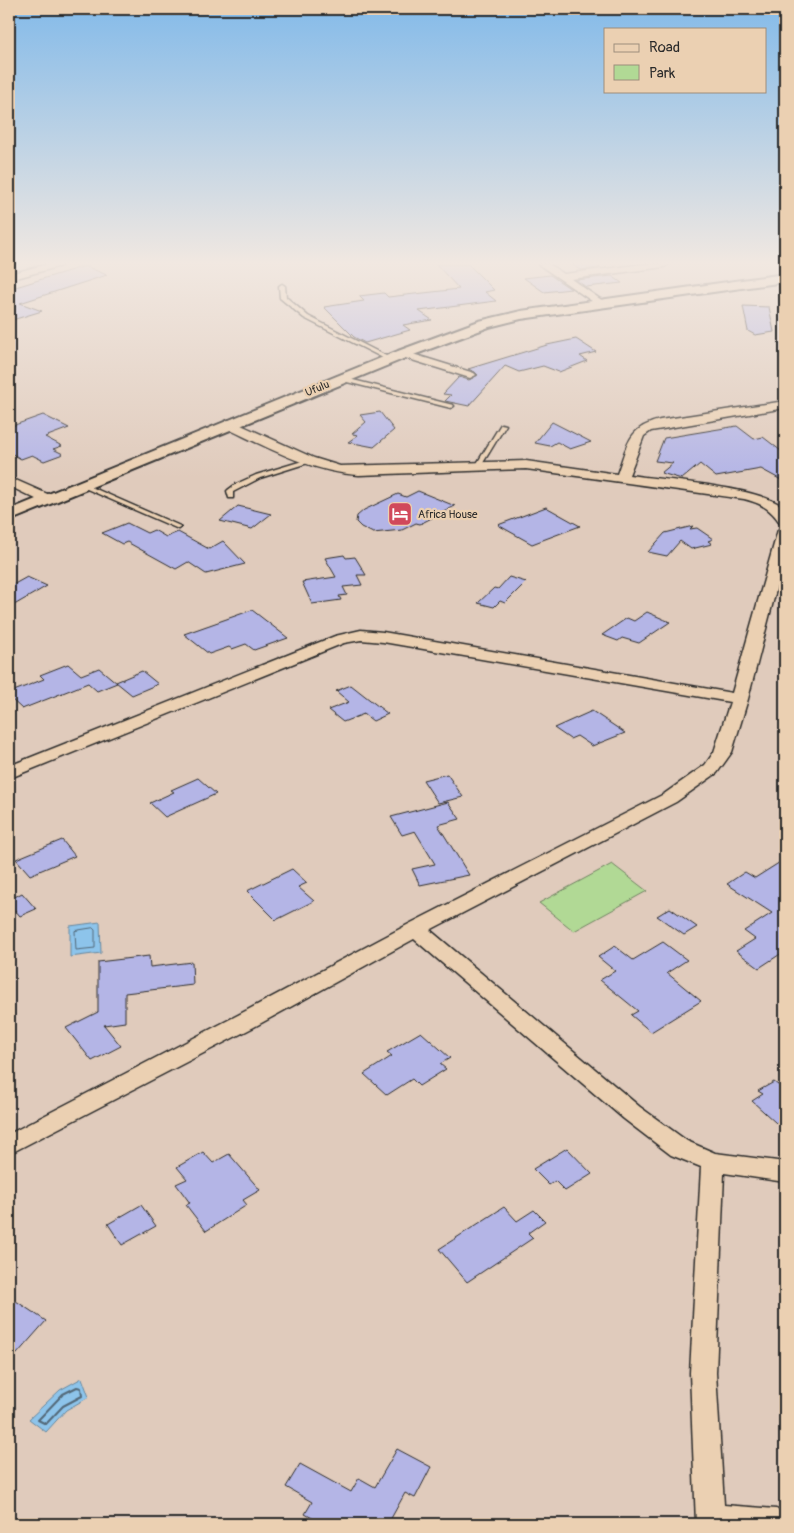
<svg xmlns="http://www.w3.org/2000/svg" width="794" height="1533" font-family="Pangolin,sans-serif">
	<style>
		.green { fill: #b1d995; stroke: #6e8260 }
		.water { fill: #8dc4eb; stroke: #66879e }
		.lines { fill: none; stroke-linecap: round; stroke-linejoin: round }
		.shore-far1 { stroke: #526878; stroke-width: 1 }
		.shore { stroke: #526878; stroke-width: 2 }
		.building { fill: #b4b5e6; stroke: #2b2b2b }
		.service-casing { stroke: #2b2b2b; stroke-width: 3 }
		.minor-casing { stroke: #2b2b2b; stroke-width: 3 }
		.tertiary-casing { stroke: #2b2b2b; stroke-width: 4 }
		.service { fill: #ebd0b2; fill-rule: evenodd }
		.minor { fill: #ebd0b2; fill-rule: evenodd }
		.tertiary { fill: #ebd0b2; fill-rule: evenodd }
		.labels { text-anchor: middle; stroke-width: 4.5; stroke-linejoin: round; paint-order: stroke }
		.far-street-label { font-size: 11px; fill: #2b2b2b; stroke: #ebd0b2 }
		.far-poi-label { font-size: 11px; fill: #2b2b2b; stroke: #ebd0b2; text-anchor: start }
	</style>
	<rect width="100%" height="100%" fill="#e0cbbc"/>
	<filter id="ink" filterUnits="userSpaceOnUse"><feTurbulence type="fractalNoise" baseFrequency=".02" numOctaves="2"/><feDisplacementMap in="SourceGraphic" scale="10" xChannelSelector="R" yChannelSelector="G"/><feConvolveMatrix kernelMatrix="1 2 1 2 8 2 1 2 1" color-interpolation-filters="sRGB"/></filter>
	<g filter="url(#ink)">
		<path class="green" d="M612 864 647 891 574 931 539 903Z"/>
		<path class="water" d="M100 922 101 953 70 957V926Z
			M82 1378 89 1397 66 1410 46 1432 29 1419 60 1390Z"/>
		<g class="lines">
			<path class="shore-far1" d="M93 928 95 930V948L76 950 75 931Z"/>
			<path class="shore" d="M77 1387 81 1388 82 1396 63 1406 46 1424 38 1420 63 1394Z"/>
		</g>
		<path class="building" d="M436 264H468L494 290 485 292 496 301 419 311 432 320 403 325 410 330 365 343 354 337 324 307 364 301 359 296 384 293 388 297 459 289Z
			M571 264H595L600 268 580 270Z
			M85 266 107 275 20 303 42 311 9 321V289Z
			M550 275 571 289 544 292 524 278Z
			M612 276 622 283 586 287 576 280Z
			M743 306 769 307 774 332 755 335 748 331Z
			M576 339 596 352 580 356 587 361 559 372 543 366 519 372 505 366 469 406 445 401 451 395 443 394 459 377 469 380 478 375 475 372 468 369 547 345Z
			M380 412 394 430 374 447 348 442 358 435 352 434 366 422 360 415Z
			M43 415 69 428 45 437 62 446 53 449 63 454 44 461 32 455 21 459 9 452V427Z
			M552 422 591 442 570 449 557 442 550 446 535 443Z
			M737 426 754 439 763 437 785 454V482L761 469 716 477 700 464 682 479 661 473 673 463 655 461 664 438Z
			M418 491 455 506 420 524 416 523 402 530 373 533 361 527 356 522 357 516 364 510 398 494 406 497Z
			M238 506 271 514 252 529 220 521Z
			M546 507 580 526 532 544 498 525Z
			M127 523 147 533 154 530 166 537 178 532 209 549 223 541 245 564 206 574 188 562 176 569 127 542 122 544 102 533Z
			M693 526 690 529 697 528 713 539 708 541 712 544 691 549 680 541 667 556 648 552 665 533Z
			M344 555 346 558 355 557 366 575H357L362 585 343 587 347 595 339 596 341 600 312 604 302 582 336 577 325 558Z
			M27 577 47 586 9 608V587Z
			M509 577 526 582 505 603 500 601 494 607 478 603 494 588 498 589Z
			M252 610 288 638 254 650 246 644 232 649 229 647 209 654 184 634Z
			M647 612 670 622 639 643 622 638 618 641 602 635 627 618 634 621Z
			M68 664 81 675 99 668 117 683 97 691 88 683 22 709 9 697V693L44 679 40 675Z
			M142 671 158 684 132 695 116 682Z
			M351 685 388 714 373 721 364 714 343 722 328 710 349 702 336 691Z
			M592 711 625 733 592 746 577 736 570 739 554 728Z
			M447 774 463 797 438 803 423 780Z
			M198 778 216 794 165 817 150 803 174 792 171 790Z
			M448 802 460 819 438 825 469 875 420 885 412 869 435 864 415 831 402 835 391 817Z
			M62 840 75 856 30 875 16 859Z
			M785 859V951L759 968 736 951 755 939 744 931 772 913 727 884 745 872 755 878Z
			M292 869 307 883 298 887 314 901 276 920 247 891Z
			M22 893 36 909 20 916 9 903V900Z
			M670 908 697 927 684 935 657 916Z
			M663 942 687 960 667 973 701 1001 651 1032 631 1015 638 1011 600 980 615 971 598 957 615 946 633 960Z
			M149 956 150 967 192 962 193 985 125 993V1022L104 1025 121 1046 92 1061 66 1028 98 1012V962Z
			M421 1032 450 1058 440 1064 446 1069 419 1086 412 1079 387 1095 364 1074 392 1056 387 1052Z
			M785 1081V1117L776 1123 752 1101 763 1094 758 1091 774 1082 778 1085Z
			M567 1148 592 1174 565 1191 555 1181 549 1185 533 1169Z
			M203 1152 213 1163 229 1154 260 1190 243 1200 247 1205 206 1231 186 1205 190 1203 176 1184 187 1179 177 1167Z
			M141 1205 156 1226 122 1245 108 1224Z
			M504 1207 517 1221 534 1210 545 1221 528 1233 533 1238 467 1282 439 1249Z
			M16 1301 46 1321 9 1363V1308Z
			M397 1449 431 1467 415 1498 405 1493 388 1524H323L305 1514 312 1502 286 1487 300 1464 351 1492 359 1478 375 1487Z"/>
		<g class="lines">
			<defs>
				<path id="service" d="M282 284 285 286 286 297 308 316 392 359 387 360 304 318 280 298 279 286Z
					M341 377 453 405 454 406 451 408 339 380 338 379Z
					M501 424 506 425 481 466H477L476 465Z
					M309 459 311 460V462L260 478 233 492V498H229L227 491 228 490 236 484 256 475Z
					M82 483 180 526 181 527 178 529 176 528 80 486 79 485Z"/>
				<path id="minor" d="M48 264H63L61 266 9 280V274Z
					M538 264H549L564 274 644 264H669L664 267 571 279 603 301 604 303 599 306Z
					M403 351 474 373 476 375 470 378 399 356 397 354 399 352Z
					M785 401V408L651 431 644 436 629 475C663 480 765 487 785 509V524L780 523C771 509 761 503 744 499L526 469 359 475C311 472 267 447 224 427L222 424 228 420 232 421 314 458 340 466 526 461 617 474C628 445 627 428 660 420Z
					M9 477 52 496 54 499 52 502H42L9 486Z
					M785 526V555L748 699 732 752 717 773 676 802 430 930 640 1107 687 1141 715 1153 785 1162V1182L724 1173 716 1373 724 1505 776 1509 785 1513V1524H696L690 1373 701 1167 671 1155 624 1119 414 939 254 1027 9 1154V1134L238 1015 409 924 664 794 705 765 714 752 730 702 383 642 361 640 344 643 15 776 9 777V766L335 636 361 630 383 632 732 693 778 530Z"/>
				<path id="tertiary" d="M785 274V282L521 319 489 327 408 357 9 521V510L398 351 479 321 521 311Z"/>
			</defs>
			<use href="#service" class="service-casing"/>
			<use href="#minor" class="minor-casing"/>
			<use href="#tertiary" class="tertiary-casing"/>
			<use href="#service" class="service"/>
			<use href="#minor" class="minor"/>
			<use href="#tertiary" class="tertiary"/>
		</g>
	</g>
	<linearGradient id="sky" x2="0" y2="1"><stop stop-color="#83bae9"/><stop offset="0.55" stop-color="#f1e8e1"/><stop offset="1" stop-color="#f1e8e1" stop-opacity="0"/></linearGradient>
	<rect width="794" height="478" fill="url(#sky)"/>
	<defs>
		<symbol id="hotel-square" viewBox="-11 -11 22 22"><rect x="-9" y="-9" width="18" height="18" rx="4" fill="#d1495b" stroke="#ebd0b2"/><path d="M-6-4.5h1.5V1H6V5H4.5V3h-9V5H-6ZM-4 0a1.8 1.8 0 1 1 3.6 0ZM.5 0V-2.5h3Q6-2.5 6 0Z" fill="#fff"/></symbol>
	</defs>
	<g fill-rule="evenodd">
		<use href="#hotel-square" x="386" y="500" width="28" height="28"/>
	</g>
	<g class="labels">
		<g class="far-street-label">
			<text transform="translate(317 388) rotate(-22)" y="4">Ufulu</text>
		</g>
		<g class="far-poi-label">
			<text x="418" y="518">Africa House</text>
		</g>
	</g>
	<rect width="794" height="1533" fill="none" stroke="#ebd0b2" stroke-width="30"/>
	<rect x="15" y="15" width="764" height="1503" fill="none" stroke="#2b2b2b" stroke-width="2" filter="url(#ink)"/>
	<rect x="604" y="28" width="162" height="65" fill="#ebd0b2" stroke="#9e8e7c"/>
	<rect x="614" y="44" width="25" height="8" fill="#ebd0b2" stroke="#9e8e7c"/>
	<text x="649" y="52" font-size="15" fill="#2b2b2b">Road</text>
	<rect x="614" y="65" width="25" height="15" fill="#b1d995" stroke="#9e8e7c"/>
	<text x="649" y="78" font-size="15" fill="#2b2b2b">Park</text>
</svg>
